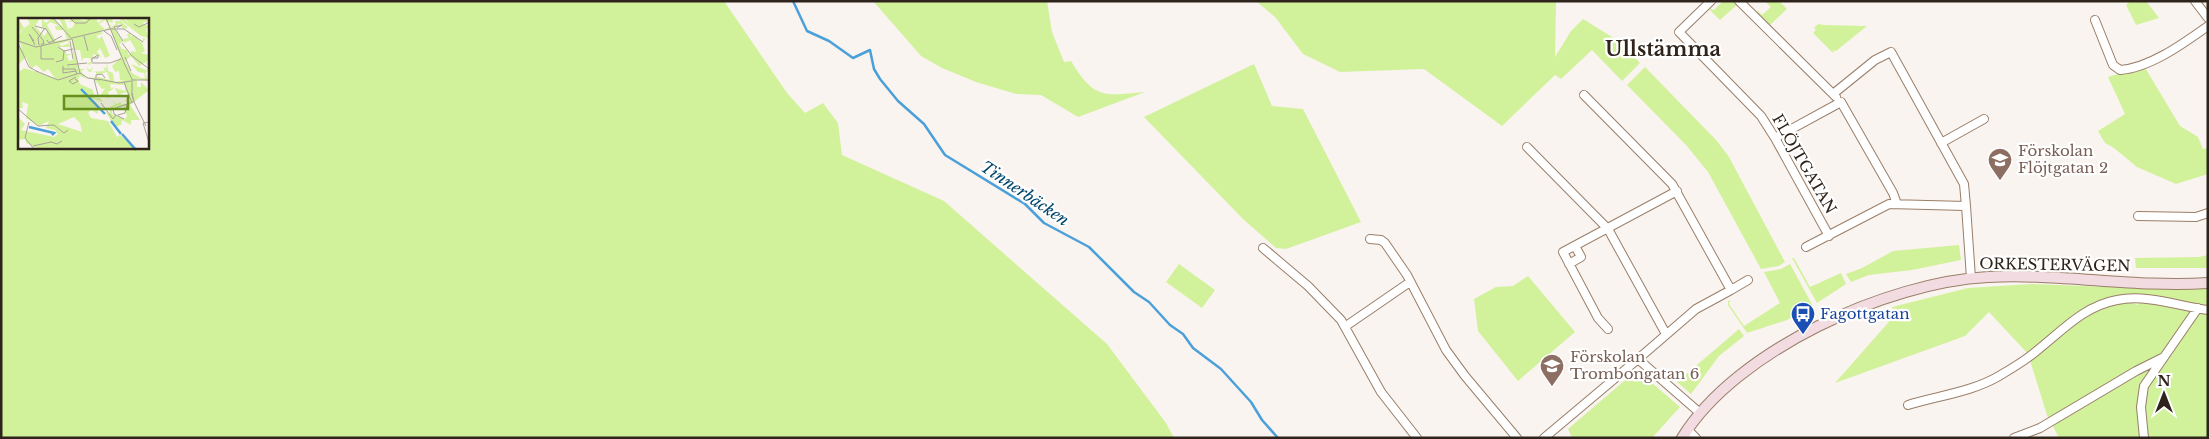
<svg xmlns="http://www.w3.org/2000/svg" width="2209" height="439" font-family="'Libre Baskerville',serif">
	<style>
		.green { fill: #d2f19b; fill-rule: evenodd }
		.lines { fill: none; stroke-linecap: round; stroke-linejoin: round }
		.stream { stroke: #4ba0d9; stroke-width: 2.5 }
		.street-casing { stroke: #997e68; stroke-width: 10 }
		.secondary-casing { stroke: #997e68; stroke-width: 12 }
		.street { stroke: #fff; stroke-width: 8 }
		.secondary { stroke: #f2dbe1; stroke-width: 10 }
		.labels { text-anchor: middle; stroke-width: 4.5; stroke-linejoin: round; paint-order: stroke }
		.education-label { font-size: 15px; fill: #785e54; stroke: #fff; text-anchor: start }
		.street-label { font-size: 15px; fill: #2f241b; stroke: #fff }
		.transit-label { font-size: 15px; fill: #164399; stroke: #fff; text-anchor: start }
		.water-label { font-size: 16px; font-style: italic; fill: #00476d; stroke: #fff }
		.district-label { font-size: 20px; font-weight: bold; fill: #2f241b; stroke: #fff }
		.inset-river { fill: none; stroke: #4ba0d9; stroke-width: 2.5 }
		.inset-road { fill: none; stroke: #a9a19b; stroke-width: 1 }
		.view { fill: #668f1d; fill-opacity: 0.15; stroke: #668f1d; stroke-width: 2.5 }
		.inset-edge { fill: none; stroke: #2f241b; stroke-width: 2.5 }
	</style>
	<rect width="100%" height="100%" fill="#faf4f0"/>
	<path class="green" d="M1 1H724L787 93 805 113 823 103 838 123 842 155 944 201 1107 344 1166 423 1174 438H1ZM19 19H148V148H19Z
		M873 1H1047L1052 32 1064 62 1071 61C1094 99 1103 96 1145 92L1078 117 1041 95 1016 94 976 82 942 68 921 56Z
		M1256 1H1556L1555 57 1571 31 1583 19 1620 42 1640 63 1622 81 1592 50 1561 79 1555 75 1502 126 1424 69 1340 72 1303 54 1275 17Z
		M1723 1H1733L1738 4 1720 20 1708 8 1714 10Z
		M1765 1H1779L1787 9 1769 26 1756 13 1758 11 1762 15 1771 7Z
		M2131 1H2146L2159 18 2136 25 2126 5Z
		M1818 24 1824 25 1867 26 1836 51 1834 50 1833 53 1813 33 1816 30 1814 28Z
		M1254 64 1272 106 1303 109 1361 222 1286 249 1276 248 1243 219 1144 117Z
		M2144 66 2180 126 2198 137 2203 149 2208 148V174L2176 184 2137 167 2114 148 2105 143 2098 131 2125 114 2108 77Z
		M1645 67 1717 141 1729 157 1785 262 1779 266 1761 269 1708 172 1686 145 1627 85Z
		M1959 245 1961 260 1912 270 1869 275 1851 282 1846 274 1862 268 1893 251Z
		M2208 255V268H2136L2135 258 2199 257Z
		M1792 258H1794L1810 287 1841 273 1846 284 1817 303Z
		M1179 264 1215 290 1202 308 1166 282Z
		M1790 264 1813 306 1787 320 1747 333 1728 305V301L1730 300 1729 304 1744 326 1780 303 1764 272 1781 269Z
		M1528 276 1575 332 1518 381 1478 331 1474 299 1496 287 1513 286Z
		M2031 284 2133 288 2208 289V306L2132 295 2122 296 2137 305 2141 302 2208 313V438H2059L2047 415 2028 354 1989 312 1965 336 1835 383 1894 316 1892 307 1968 288Z
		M1739 329 1744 336 1719 356 1691 394 1677 382Z
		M1637 370 1680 407 1652 438H1572L1568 429Z"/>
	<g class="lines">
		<path class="stream" d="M793 1 807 31 829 41 853 58 870 50 874 69 880 79 898 101 924 124 945 155 1025 204 1044 223 1089 247 1134 292 1149 302 1170 325 1183 334 1193 348 1221 369 1251 402 1262 420 1278 438"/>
		<defs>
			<path id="street" d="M1711 1 1679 32 1761 116 1775 138 1829 236
				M1739 1 1836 97
				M2195 1 2208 18
				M2095 20 2113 65 2120 70C2150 68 2184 43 2208 26
				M1833 94 1875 60 1891 52 1964 184 1966 206
				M1584 95 1672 184 1731 290 1696 309 1638 359
				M1775 138 1841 102 1893 193 1897 204
				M1941 143 1984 119
				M1527 147 1608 229 1666 334
				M2138 216 2196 217 2208 213
				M1370 239 1381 240 1385 243 1407 275 1446 350 1465 376 1517 438
				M1806 247 1889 204 1966 206 1971 278
				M1263 248 1308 286 1341 320 1381 392 1417 438
				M1569 264 1581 257 1575 246
				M1731 290 1748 280
				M1346 326 1410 282
				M1608 329 1598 318 1563 252 1677 191
				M1908 405C1937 396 1972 392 1999 376 2011 369 2023 362 2034 353 2060 333 2083 306 2117 300 2146 294 2179 306 2208 310
				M1687 429 1696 438
				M1544 438 1638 359 1700 413
				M2014 438 2040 428 2136 371 2162 358
				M2144 438 2141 407 2144 386 2198 308"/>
			<path id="secondary" d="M1682 438C1736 350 1888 282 1988 277 2061 273 2135 288 2208 283"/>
		</defs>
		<use href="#street" class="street-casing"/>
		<use href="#secondary" class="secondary-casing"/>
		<use href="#street" class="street"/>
		<use href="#secondary" class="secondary"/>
	</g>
	<defs>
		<symbol id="school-pin" viewBox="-11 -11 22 30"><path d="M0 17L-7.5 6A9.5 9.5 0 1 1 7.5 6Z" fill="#8d6e63" stroke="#fff"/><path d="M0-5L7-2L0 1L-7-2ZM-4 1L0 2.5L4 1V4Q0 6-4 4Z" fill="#fff"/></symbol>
		<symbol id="bus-pin" viewBox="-11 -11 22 30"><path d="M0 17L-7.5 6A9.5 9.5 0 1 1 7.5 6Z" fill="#1a4fb4" stroke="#fff"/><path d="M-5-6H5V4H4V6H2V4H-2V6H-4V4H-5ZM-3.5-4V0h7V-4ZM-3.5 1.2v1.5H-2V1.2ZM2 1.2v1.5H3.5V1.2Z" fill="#fff"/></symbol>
	</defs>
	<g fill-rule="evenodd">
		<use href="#school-pin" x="1986" y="146" width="28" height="38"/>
		<use href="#bus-pin" x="1789" y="300" width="28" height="38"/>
		<use href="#school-pin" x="1538" y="352" width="28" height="38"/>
	</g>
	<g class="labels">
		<g class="education-label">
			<text x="2018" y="156">Förskolan<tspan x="2018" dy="17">Flöjtgatan 2</tspan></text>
			<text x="1570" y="362">Förskolan<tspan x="1570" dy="17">Trombongatan 6</tspan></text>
		</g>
		<g class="street-label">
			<text transform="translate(1804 164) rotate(60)" y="5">FLÖJTGATAN</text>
			<text transform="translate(2055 265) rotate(1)" y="5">ORKESTERVÄGEN</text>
		</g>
		<g class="transit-label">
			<text x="1820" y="319">Fagottgatan</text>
		</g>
		<g class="water-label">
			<text transform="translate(1025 193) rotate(34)" y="6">Tinnerbäcken</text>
		</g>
		<g class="district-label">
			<text x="1663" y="56">Ullstämma</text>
		</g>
	</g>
	<g transform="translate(18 18)">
		<rect width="131" height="131" fill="#faf4f0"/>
		<path d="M0 0 6 10 12 6 9 0H22L17 8 26 18 30 13 24 9V1L28 5 34 0 45 9 41 0H46L50 11 55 9 57 4H50L56 0 68 3 67 0H78L80 5 87 0H94L95 5 89 3 92 12 86 13 91 9 87 2 81 6 87 11 81 14 86 15 78 18 81 21 84 18 92 38 87 40 82 30 79 34 84 39 75 36 74 45 71 47 69 45 73 44 72 40H65L64 44 62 32H56L61 51H67L63 53 68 60 81 59 92 62 89 54 78 57V54H71L68 49 72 52 75 49 73 54 87 53 85 48 88 51 89 45 90 53 95 55 96 64 107 62H102L101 53 97 54 94 48 103 39 95 19 92 7V5L93 9 98 6 97 3H103L110 10 105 11 102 5 96 10 105 24 101 26 104 31 109 32 111 37 114 33 118 34 117 30 112 22 106 25 105 21 111 20 109 17 112 14 113 19 116 17 124 25 125 20 128 21 124 25 127 33 123 35 131 37V42L121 48 113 38 107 43 114 55 123 60H127L126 55 120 54 113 46 128 52 131 49 127 44 131 46V50L127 56 131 63 116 61 119 62V69H123V64L131 72 112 87 122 102H113V107L104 102 103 107 97 109 87 93 92 97 91 90 97 86 92 80 82 78 87 70 84 71 76 61H70L62 58 60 61 62 66 75 72 77 80H82L85 84 73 80 64 72 80 91V96L73 92 70 95 73 100 90 103 99 119 102 117 117 131 35 132 34 128V131H21L8 125 7 121 0 122V99L7 106 3 112 36 119 40 116 37 112 28 110 31 103 21 108 8 100 10 86 4 84 5 90H0V29L4 31 0 17 6 10 0 15ZM32 4 42 8H37L38 12H46L49 21 38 23 29 7ZM54 22 56 41 51 43 49 38 54 36H48V33L39 29H52L51 25 44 28 41 26ZM8 39 13 51 18 47 26 54 30 51 37 60 6 50 1 54V46ZM92 66 107 67V73L97 70 100 77 108 74 112 80 107 82 112 85 101 87 99 89 105 88 109 98 107 101 94 96V91L103 86V84L98 86 91 79 90 74 94 72 97 68 93 71ZM56 99 62 105 64 114 40 106ZM100 0H103L107 2 111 6 107 0H131V7V3L124 5 131 8 128 12 131 20 123 18Z" fill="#d2f19b" fill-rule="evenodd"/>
		<path class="inset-river" d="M63 71 87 96M93 103 103 116M11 109 36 115 34 117M104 116 118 132"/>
		<path class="inset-road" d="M35 0 54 21M52 0 57 5H68L73 0M88 0 107 47M116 6 121 9 132 4M17 8 28 11 36 24M14 9 25 22 26 26H23M99 10 104 7 96 9 105 23M92 11H106L125 24M86 13 93 18 99 32M66 18 70 33M54 20 92 11M54 21 62 55 70 60 82 62M29 22 31 25 44 18M0 23 18 29 53 21M16 23 11 16 17 27M52 23 55 41M0 25 11 49 20 54M104 25 114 38M21 27 20 20 27 10M23 28V41H36M40 29 46 33 55 31M114 38 130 50M107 39 113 53M38 44 45 42 46 33M74 44V40H80V37L75 40M74 45H92L103 41M49 47 69 45M107 47 114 61M45 48V51H57L59 56M45 51V55L58 53M18 53 40 62 62 55M57 61 60 63 55 66 51 63 58 59M76 61 80 77M80 61 101 65 113 63M114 61V77L116 84 114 75M78 62V57L84 56 87 60M114 62H130M106 64 114 85M116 84 128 108M83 85 95 101 98 97M0 91 20 108 36 107 46 115 50 112M100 97 107 95 109 87M106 101 96 96 95 91 115 84M11 104 7 120 17 132M132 104 125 105 132 128M15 128 33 124 39 126 44 123"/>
		<path class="view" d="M46 78H110V91H46Z"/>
		<rect width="131" height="131" class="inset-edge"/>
	</g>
	<rect width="2209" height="439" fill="none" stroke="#2f241b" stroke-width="5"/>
	<g transform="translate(2164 394)" stroke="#ffffff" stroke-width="4" paint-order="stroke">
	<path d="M0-4L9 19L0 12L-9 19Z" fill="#2f241b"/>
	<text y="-8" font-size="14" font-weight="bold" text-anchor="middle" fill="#2f241b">N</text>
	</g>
</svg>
